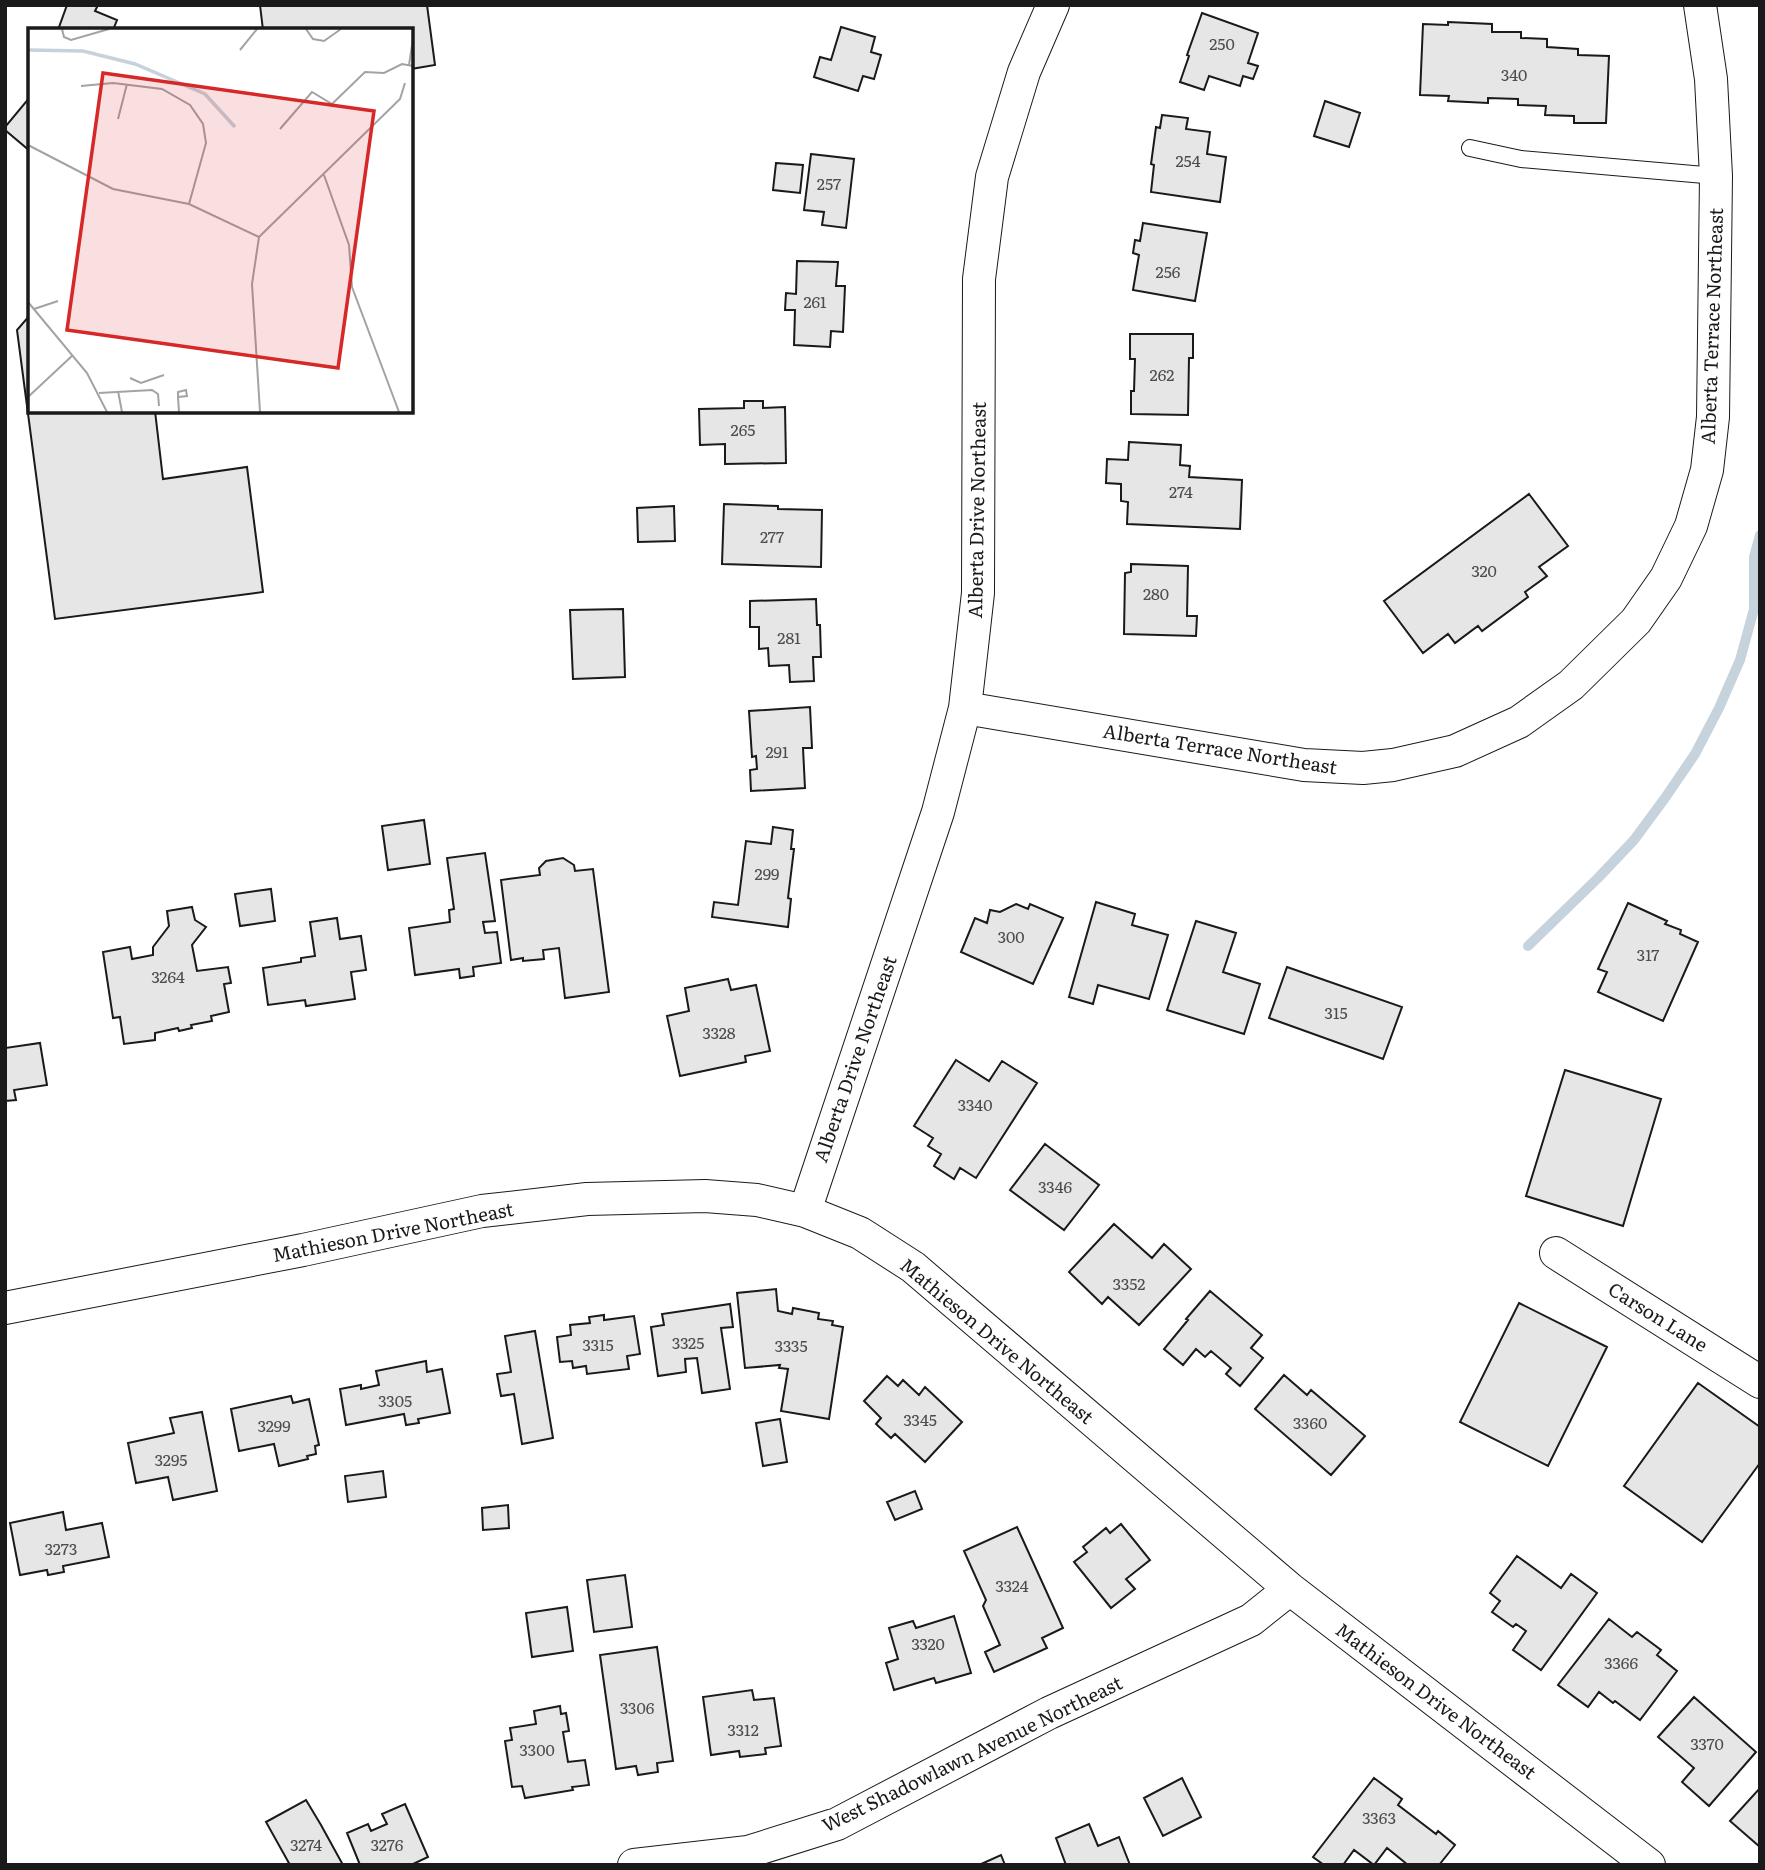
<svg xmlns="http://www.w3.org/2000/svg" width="1765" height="1870" font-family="Literata,serif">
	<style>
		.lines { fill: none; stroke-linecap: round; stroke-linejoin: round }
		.stream { stroke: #c6d2dc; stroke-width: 10 }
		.building { fill: #e6e6e6; stroke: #1a1a1a; stroke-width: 2 }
		.service-casing { stroke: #1a1a1a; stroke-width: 18 }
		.minor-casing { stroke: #1a1a1a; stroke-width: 34 }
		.service { stroke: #fff; stroke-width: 16 }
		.minor { stroke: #fff; stroke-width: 32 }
		.labels { text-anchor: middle; stroke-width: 5; stroke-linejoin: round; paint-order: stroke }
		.number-label { font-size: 16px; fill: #4d4d4d }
		.street-label { font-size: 19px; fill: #1a1a1a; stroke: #fff }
		.inset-river { fill: none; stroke: #c6d2dc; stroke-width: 3.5 }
		.inset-road { fill: none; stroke: #a3a3a3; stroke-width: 2 }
		.view { fill: #d62828; fill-opacity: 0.15; stroke: #d62828; stroke-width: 3.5 }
		.inset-edge { fill: none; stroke: #1a1a1a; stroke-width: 3.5 }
	</style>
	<rect width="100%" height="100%" fill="#fff"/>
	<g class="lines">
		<path class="stream" d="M1528 946 1598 878 1634 840 1665 798 1695 754 1719 708 1740 660 1754 609V557L1760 535"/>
	</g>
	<path class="building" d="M67 5H98L95 11 117 20 113 30H58Z
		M260 5H427L435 65 411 69V30H263Z
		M1202 13 1258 33 1248 63 1258 66 1253 79 1243 76 1240 86 1209 76 1204 90 1180 82 1189 56 1187 55Z
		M1448 22 1492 24V32H1521V38L1547 39V47L1578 49V55L1609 56 1606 123H1574V116L1545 115 1546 106 1518 105V99L1488 98V103L1448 101 1449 96 1420 95 1423 24 1448 25Z
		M841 27 875 37 871 52 881 55 874 79 863 76 858 91 814 77 820 57 831 60Z
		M30 97V151L5 130V127Z
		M1325 101 1360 113 1349 147 1314 136Z
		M1162 115 1188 118 1186 129 1210 132 1207 154 1226 157 1220 202 1151 192 1154 165 1151 164 1156 127 1160 128Z
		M811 154 854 159 846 228 822 225 824 212 804 210Z
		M776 163 803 165 800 193 773 190Z
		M1143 223 1207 233 1195 301 1133 290 1139 255 1133 253 1135 240 1140 241Z
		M797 261 838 262 836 286H845L843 332 831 331 830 347 794 345 795 310H785L786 293 796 294Z
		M30 315V411H155L163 479 247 467 263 592 55 619 17 330Z
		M1130 334H1193V358H1189L1188 415 1131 414V391H1134L1135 359H1130Z
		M744 401H763V408L785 407 786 463 725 464V444L700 445 699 409 744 408Z
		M1129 442 1181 445 1180 465 1190 466 1189 477 1242 480 1240 529 1127 524 1128 502 1121 501V484L1106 483 1107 459 1128 460Z
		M1529 494 1568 546 1539 567 1547 576 1525 592 1528 597 1482 631 1478 626 1455 643 1448 634 1423 653 1384 601Z
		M724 504 778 506V509L822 510 821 567 722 564Z
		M674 506 675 541 638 542 637 508Z
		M1131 564 1188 566 1187 616H1197L1196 636 1124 634 1125 573 1131 572Z
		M816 599 817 625H820L821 657H813L814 681 790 682 789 665 769 666 768 648 759 649V627H750V601Z
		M623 609 625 677 573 679 570 610Z
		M810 707 812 748H803L805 788 751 791 750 770 757 769 756 756 752 757 749 711Z
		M424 820 430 864 388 870 382 826Z
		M773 827 793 830 791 849H794L788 898 791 899 788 927 712 917 714 902 738 905 746 841 771 844Z
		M485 853 495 921 483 922 485 933 497 932 501 963 473 967 474 976 460 978 459 969 415 975 409 928 450 922 449 910 454 909 447 858Z
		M563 858 574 865 575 871 593 869 609 992 565 998 559 948 543 950 544 959 523 961V958L511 960 501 880 540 875 539 868 546 861Z
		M271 889 275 921 240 926 235 894Z
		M1096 902 1135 914 1132 925 1168 935 1149 999 1098 985 1093 1004 1069 997Z
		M1628 903 1667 921 1665 924 1681 930 1680 934 1698 942 1663 1021 1598 992 1607 972 1598 969Z
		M1016 904 1028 909 1030 904 1063 918 1033 984 961 952 975 918 987 923 990 910 1000 912Z
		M192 907 195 920 206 927 192 945 197 971 228 967 231 983 224 984 229 1012 211 1016 212 1021 191 1025 192 1028 179 1031 178 1028 155 1033V1040L124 1044 120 1017 113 1018 103 952 130 947 132 959 153 955V947L169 926 167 911Z
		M337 918 340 939 361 936 366 970 351 972 355 999 306 1006 305 1000 268 1005 263 968 301 962V958L315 956 310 922Z
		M1196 921 1236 933 1223 972 1260 984 1244 1034 1167 1010Z
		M1287 967 1402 1007 1383 1059 1269 1018Z
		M728 979 731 990 756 985 770 1051 745 1056 746 1062 680 1076 667 1016 689 1011 685 988Z
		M40 1043 47 1085 14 1090 16 1100 5 1101V1048Z
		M956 1060 989 1081 1002 1061 1037 1083 976 1178 960 1168 954 1179 934 1166 941 1154 928 1146 933 1138 914 1126Z
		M1565 1070 1661 1099 1623 1226 1526 1196Z
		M1045 1144 1099 1185 1064 1230 1010 1190Z
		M1114 1224 1152 1258 1164 1244 1191 1269 1139 1325 1108 1297 1102 1304 1069 1272Z
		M776 1289 778 1311 792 1314 793 1308 819 1313 818 1319 833 1321 832 1325 843 1327 829 1419 781 1411 788 1369 779 1368 780 1365 745 1368 737 1293Z
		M1210 1291 1262 1335 1251 1348 1263 1358 1240 1386 1226 1374 1231 1368 1211 1351 1205 1357 1196 1349 1183 1365 1164 1349 1188 1320 1186 1319Z
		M1519 1303 1607 1347 1548 1466 1460 1422Z
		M730 1304 733 1327 721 1328 730 1389 702 1393 697 1358 685 1359 686 1372 658 1376 651 1327 664 1325 662 1314Z
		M604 1315V1320L634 1316 640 1354 627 1356 629 1369 587 1374 586 1366 573 1368 572 1361 560 1362 557 1337 571 1335 570 1325 590 1323 589 1317Z
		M535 1331 553 1438 522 1444 514 1394 501 1396 497 1374 511 1372 505 1336Z
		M426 1361 427 1372 442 1369 450 1413 418 1419 419 1423 406 1425 404 1414 346 1425 340 1389 361 1385V1389L379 1385 376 1371Z
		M1284 1375 1307 1395 1311 1390 1365 1436 1331 1475 1255 1409Z
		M887 1376 898 1386 903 1380 919 1395 925 1387 962 1422 925 1462 895 1434 891 1438 876 1424 881 1418 864 1401Z
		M1698 1383 1760 1427V1463L1702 1542 1624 1486Z
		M291 1396 293 1403 309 1399 319 1445 315 1446 316 1454 307 1456 308 1459 279 1466 274 1444 239 1451 231 1409Z
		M202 1412 217 1491 173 1500 168 1477 136 1483 128 1443 174 1433 170 1418Z
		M780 1419 787 1462 763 1466 756 1423Z
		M383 1471 386 1497 348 1502 345 1476Z
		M915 1491 922 1509 895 1520 887 1502Z
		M508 1505 509 1528 483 1530 482 1508Z
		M63 1512 66 1530 102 1523 109 1557 63 1566 64 1572 48 1575 47 1570 20 1575 10 1523Z
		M1121 1524 1150 1560 1126 1579 1135 1589 1111 1608 1074 1562 1087 1552 1083 1547 1106 1528 1110 1533Z
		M1017 1527 1063 1628 1042 1638 1047 1648 994 1672 985 1652 1000 1645 983 1606 986 1600 964 1551Z
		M1517 1556 1561 1588 1571 1574 1597 1593 1541 1670 1513 1650 1526 1631 1516 1624 1513 1627 1492 1612 1500 1601 1490 1593Z
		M625 1575 632 1627 594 1632 587 1580Z
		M567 1607 573 1651 532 1657 526 1613Z
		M954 1616 971 1673 936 1683 934 1678 894 1690 886 1663 898 1659 889 1628 913 1621 916 1628Z
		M1609 1619 1632 1637 1637 1632 1661 1650 1657 1655 1677 1671 1640 1720 1615 1701 1613 1703 1599 1692 1588 1707 1558 1685Z
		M657 1647 673 1761 657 1763 658 1772 638 1775 636 1766 616 1769 600 1655Z
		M752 1690 754 1700 774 1698 781 1746 765 1748 766 1754 740 1757 739 1751 711 1755 703 1697Z
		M1694 1697 1756 1752 1709 1806 1682 1782 1694 1768 1658 1737Z
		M560 1706 561 1714 566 1713 569 1731 563 1732 568 1762 585 1760 589 1785 572 1787 573 1790 525 1798 522 1786 512 1787 505 1741 512 1740 510 1728 536 1724 534 1711Z
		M1182 1778 1201 1817 1163 1836 1144 1798Z
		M1374 1778 1402 1799 1398 1805 1436 1834 1438 1831 1455 1845 1439 1865H1408L1387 1848 1374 1865 1354 1850 1343 1865H1324L1313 1857Z
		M1760 1788V1847L1730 1821Z
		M306 1800 321 1825 343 1865H290L266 1822Z
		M405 1804 428 1857 411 1865H360L347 1833 368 1824 371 1831 387 1824 382 1814Z
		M1089 1824 1098 1846 1119 1837 1130 1865H1066L1056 1838Z
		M1001 1855 1005 1865H979Z"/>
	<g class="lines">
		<defs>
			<path id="service" d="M1470 148 1521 159 1716 176"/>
			<path id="minor" d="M965 708 1304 765 1363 768 1393 765 1455 751 1519 722 1571 685 1636 621 1666 578 1691 526 1707 470 1713 417 1716 176 1711 79 1700 5
				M805 1211 938 812 965 708 978 593 979 279 992 177 1024 72 1053 5
				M1556 1253 1760 1382
				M5 1308 303 1250 482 1211 587 1199 705 1196 757 1200 805 1211 860 1233 913 1267 1290 1589 1649 1865
				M634 1865 748 1852 837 1824 1049 1713 1251 1620 1290 1589"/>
		</defs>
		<use href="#service" class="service-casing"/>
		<use href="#minor" class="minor-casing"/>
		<use href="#service" class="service"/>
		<use href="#minor" class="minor"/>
	</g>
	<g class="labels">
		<g class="number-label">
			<text x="1222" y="50">250</text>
			<text x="1514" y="81">340</text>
			<text x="1188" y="167">254</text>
			<text x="829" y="190">257</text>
			<text x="1168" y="278">256</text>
			<text x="815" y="308">261</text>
			<text x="1162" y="381">262</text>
			<text x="743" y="436">265</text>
			<text x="1181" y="498">274</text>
			<text x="772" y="543">277</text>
			<text x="1484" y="577">320</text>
			<text x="1156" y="600">280</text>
			<text x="789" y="644">281</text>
			<text x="777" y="758">291</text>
			<text x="767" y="880">299</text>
			<text x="1011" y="943">300</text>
			<text x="1648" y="961">317</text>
			<text x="168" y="983">3264</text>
			<text x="1336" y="1019">315</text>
			<text x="719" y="1039">3328</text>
			<text x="975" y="1111">3340</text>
			<text x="1055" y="1193">3346</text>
			<text x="1129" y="1290">3352</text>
			<text x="688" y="1349">3325</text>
			<text x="598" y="1351">3315</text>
			<text x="791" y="1352">3335</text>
			<text x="395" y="1407">3305</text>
			<text x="920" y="1426">3345</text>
			<text x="1310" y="1429">3360</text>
			<text x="274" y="1432">3299</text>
			<text x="171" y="1466">3295</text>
			<text x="61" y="1555">3273</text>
			<text x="1012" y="1592">3324</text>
			<text x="928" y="1650">3320</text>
			<text x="1621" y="1669">3366</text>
			<text x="637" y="1714">3306</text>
			<text x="743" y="1736">3312</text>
			<text x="1707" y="1750">3370</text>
			<text x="537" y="1756">3300</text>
			<text x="1379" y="1824">3363</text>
			<text x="306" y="1851">3274</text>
			<text x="387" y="1851">3276</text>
		</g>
		<g class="street-label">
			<text transform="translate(1712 326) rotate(-88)" y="7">Alberta Terrace Northeast</text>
			<text transform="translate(977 510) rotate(-89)" y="7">Alberta Drive Northeast</text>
			<text transform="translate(1220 749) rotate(9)" y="7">Alberta Terrace Northeast</text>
			<text transform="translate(855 1059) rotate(-71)" y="7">Alberta Drive Northeast</text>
			<text transform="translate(393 1232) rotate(-11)" y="7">Mathieson Drive Northeast</text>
			<text transform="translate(1658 1317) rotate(32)" y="7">Carson Lane</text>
			<text transform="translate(997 1341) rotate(40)" y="7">Mathieson Drive Northeast</text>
			<text transform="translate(1436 1701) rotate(37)" y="7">Mathieson Drive Northeast</text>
			<text transform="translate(972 1754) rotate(-26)" y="7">West Shadowlawn Avenue Northeast</text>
		</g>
	</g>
	<g transform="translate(28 28)">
		<rect width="385" height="385" fill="#fff"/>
		<path class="inset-river" d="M0 22 55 23 107 36 177 66 207 99"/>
		<path class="inset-road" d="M34 1 36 9 43 12 81 1M278 1 285 11 296 13 313 1M212 22 229 1M381 37 385 11M53 58 85 55 134 61 162 77 175 96 178 115 161 176M90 91 99 56M252 101 284 64 304 76 337 44 356 45 374 36 385 38M0 117 85 161 161 176 231 209M296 147 321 217 324 259 371 384M0 274 59 345 79 384M6 281 30 273M102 350 113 355 136 347M90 363 94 384M71 365 124 362 130 366 131 378M0 369 45 327M150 369 159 368 158 362 150 364V369L151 384M232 384 224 256 231 209 372 71 377 55"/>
		<path class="view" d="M75 45 346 83 310 340 39 302Z"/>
		<rect width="385" height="385" class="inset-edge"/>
	</g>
	<rect width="1765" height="1870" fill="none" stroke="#1a1a1a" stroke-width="14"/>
</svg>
